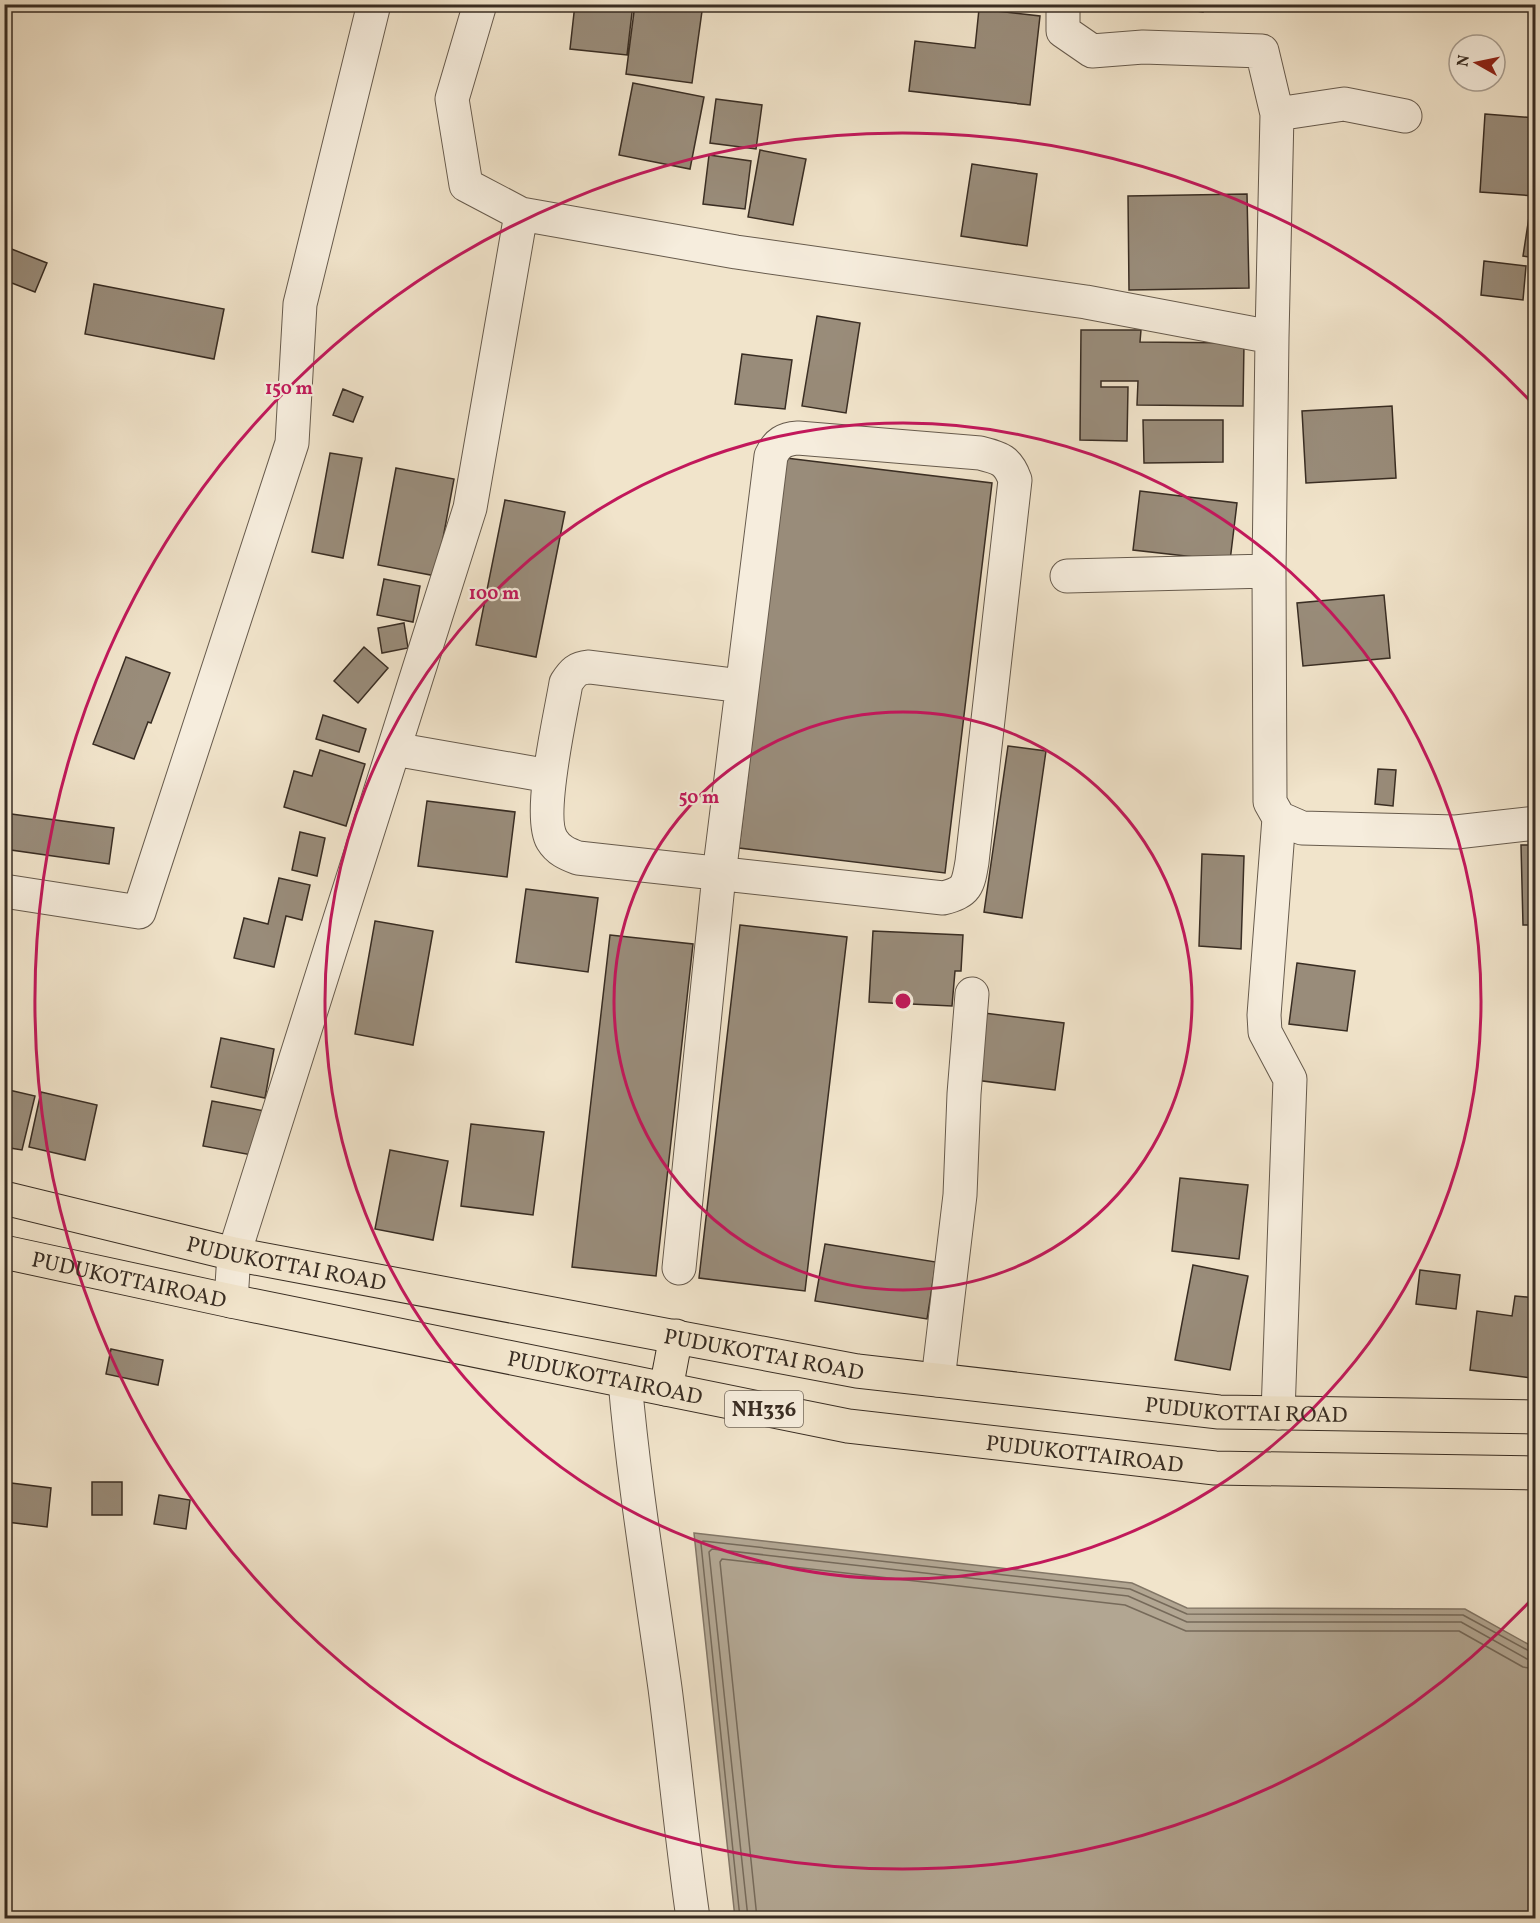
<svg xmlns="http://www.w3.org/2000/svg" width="1540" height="1923" font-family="Vollkorn,serif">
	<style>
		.water { fill: #b2a692; stroke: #827666; stroke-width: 1.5 }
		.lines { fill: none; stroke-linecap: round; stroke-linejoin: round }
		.shore { stroke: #766a5a; stroke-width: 1.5 }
		.building { fill: #998c7a; stroke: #392d23; stroke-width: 1.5 }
		.minor-casing { stroke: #675b4d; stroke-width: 35 }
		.highway-casing { stroke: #392d23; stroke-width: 35 }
		.minor { stroke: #f6eddd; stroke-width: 33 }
		.highway { stroke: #f1e4cb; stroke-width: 33 }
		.ring { fill: none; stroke: #c2185b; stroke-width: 3 }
		.labels { text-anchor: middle; stroke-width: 4.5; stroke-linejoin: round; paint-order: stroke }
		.shield { fill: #f6eddd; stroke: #72675b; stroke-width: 1.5 }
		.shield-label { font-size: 21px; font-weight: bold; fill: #392d23 }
		.street-label { font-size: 22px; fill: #392d23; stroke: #f6eddd }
		.centre { fill: #c2185b; stroke: #f6eddd; stroke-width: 3 }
		.ring-label { font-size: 18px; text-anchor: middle; font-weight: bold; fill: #c2185b; stroke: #f6eddd; stroke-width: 4.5; stroke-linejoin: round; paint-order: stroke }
	</style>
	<rect width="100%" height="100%" fill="#f1e4cb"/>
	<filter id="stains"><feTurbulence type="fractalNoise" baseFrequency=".00333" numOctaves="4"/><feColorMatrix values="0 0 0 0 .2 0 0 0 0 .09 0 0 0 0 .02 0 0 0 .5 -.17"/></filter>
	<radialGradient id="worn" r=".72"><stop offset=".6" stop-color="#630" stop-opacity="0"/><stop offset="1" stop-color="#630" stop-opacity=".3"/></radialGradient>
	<path class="water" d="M694 1533 1132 1583 1187 1608 1465 1609 1535 1648V1918H735Z"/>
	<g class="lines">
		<path class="shore" d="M740 1918 701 1544 703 1541 1130 1589 1187 1614 1463 1615 1531 1652 1536 1653
			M748 1918 709 1552 712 1549 1128 1596 1187 1622H1461L1527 1659 1536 1660
			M757 1918 720 1562 722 1559 1125 1605 1186 1631H1459L1523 1667 1536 1669"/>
	</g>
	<path class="building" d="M575 4H633L627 55 570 49Z
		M635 4H703L692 83 626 74Z
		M1144 4H1204L1203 12Z
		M979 9 1040 16 1030 105 909 91 915 41 975 48Z
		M633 83 704 97 690 169 619 155Z
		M716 99 762 105 756 149 710 143Z
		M1485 114 1536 118V196L1480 192Z
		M760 150 806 159 793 225 748 217Z
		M709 155 751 161 745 209 703 204Z
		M972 164 1037 174 1027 246 961 236Z
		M1247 194 1249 288 1129 290 1128 196Z
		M1529 217 1536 218V258L1523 256Z
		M4 246 47 263 35 292 4 280Z
		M1484 261 1526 266 1523 300 1481 295Z
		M94 284 224 309 214 359 85 334Z
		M817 316 860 323 846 413 802 406Z
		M1081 330H1141L1140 342 1244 343 1243 406 1137 405 1138 381H1101V387H1128L1127 441 1080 440Z
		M742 354 792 360 785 409 735 404Z
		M343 389 363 397 353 422 333 415Z
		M1392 406 1396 478 1306 483 1302 411Z
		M1143 420H1223V462L1144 463Z
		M330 453 362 458 343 558 312 552Z
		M786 458 992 483 945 873 739 848Z
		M396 468 454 479 436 576 378 565Z
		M1140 491 1237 503 1230 561 1133 550Z
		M505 500 565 512 536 657 476 645Z
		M384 579 420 586 413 622 377 615Z
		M1384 595 1390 658 1303 666 1297 603Z
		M404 623 408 648 382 653 378 628Z
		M364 647 388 668 358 703 334 681Z
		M126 657 170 673 151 723 148 722 134 759 93 744Z
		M323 715 366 729 359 752 316 739Z
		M1008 746 1046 751 1022 918 984 912Z
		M320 750 365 764 346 826 284 807 294 771 312 776Z
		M1378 769 1396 770 1393 806 1375 804Z
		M427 801 515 812 507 877 418 866Z
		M4 813 114 828 109 864 4 849Z
		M300 832 325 838 317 876 292 870Z
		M1521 845H1536V980H1530L1529 925H1523Z
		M1202 854 1244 856 1241 949 1199 946Z
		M279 878 310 885 302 920 286 916 274 967 234 958 244 918 268 924Z
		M526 889 598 898 588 972 516 962Z
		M375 921 433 931 413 1045 355 1034Z
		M740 925 847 937 805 1291 699 1278Z
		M873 931 963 935 961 971H955L952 1006 869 1002Z
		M610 935 693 944 656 1276 572 1267Z
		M1297 963 1355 971 1347 1031 1289 1024Z
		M984 1013 1064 1023 1055 1090 975 1080Z
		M221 1038 274 1049 265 1098 211 1087Z
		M9 1090 35 1096 22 1150 4 1147V1108Z
		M41 1092 97 1105 85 1160 29 1147Z
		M212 1101 265 1111 257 1156 203 1146Z
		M471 1124 544 1132 533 1215 461 1206Z
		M390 1150 448 1161 433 1240 375 1229Z
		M1180 1178 1248 1185 1239 1259 1172 1251Z
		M825 1244 936 1262 927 1319 815 1301Z
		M1193 1265 1248 1276 1230 1370 1175 1360Z
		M1420 1270 1460 1275 1456 1309 1416 1304Z
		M1515 1296 1536 1298V1353L1531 1378 1470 1370 1477 1311 1512 1316Z
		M111 1349 163 1360 158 1385 106 1374Z
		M92 1482H122V1515H92Z
		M11 1483 51 1488 47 1527 7 1522Z
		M159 1495 190 1500 186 1529 154 1524Z"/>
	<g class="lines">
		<defs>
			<path id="minor" d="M1277 114 1344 104 1405 116
				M521 214 736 252 1086 302 1272 337 1277 114 1262 51 1143 47 1092 51 1063 31V4
				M1272 337 1269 571 1270 802 1279 818 1302 828 1456 832 1536 823
				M1067 576 1269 571
				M394 749 549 776
				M4 891 139 912 292 443 300 304 374 4
				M679 1268 719 875 771 456C777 443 784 439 798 438L980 453C1000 458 1008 460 1015 480L972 862C968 886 967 892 943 898L578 858C567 854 558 850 552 840 537 815 561 714 566 683 573 672 577 668 589 667L742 686
				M231 1301 234 1254 470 508 521 214 466 185 452 99 480 4
				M938 1380 960 1195 964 1094 972 994
				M625 1381C634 1484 651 1586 665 1688 675 1765 682 1842 693 1918
				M1278 1413 1290 1079 1265 1032 1264 1015 1279 818"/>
			<g id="highway">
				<path id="s1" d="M4 1198 234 1254 857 1371 1219 1412 1536 1417"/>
				<path id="s2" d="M4 1252 231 1301 848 1426 1215 1468 1536 1473"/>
				<path d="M666 1389 676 1336"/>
			</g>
		</defs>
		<use href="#minor" class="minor-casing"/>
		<use href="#highway" class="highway-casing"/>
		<use href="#minor" class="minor"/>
		<use href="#highway" class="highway"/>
	</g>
	<g class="ring">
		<circle cx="903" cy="1001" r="289"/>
		<circle cx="903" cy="1001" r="578"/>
		<path d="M1533 1598A868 868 0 1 1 1533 404"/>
	</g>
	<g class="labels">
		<rect class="shield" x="725" y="1391" width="78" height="36" rx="4.5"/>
		<g class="shield-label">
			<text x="764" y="1416">NH336</text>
		</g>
		<g class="street-label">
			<text dy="8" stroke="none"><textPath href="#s1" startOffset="290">PUDUKOTTAI ROAD</textPath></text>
			<text dy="8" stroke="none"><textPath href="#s2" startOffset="128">PUDUKOTTAIROAD</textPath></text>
			<text dy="8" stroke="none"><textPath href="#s1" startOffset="776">PUDUKOTTAI ROAD</textPath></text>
			<text dy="8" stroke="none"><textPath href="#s2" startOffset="614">PUDUKOTTAIROAD</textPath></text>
			<text dy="8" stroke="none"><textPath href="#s1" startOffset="1262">PUDUKOTTAI ROAD</textPath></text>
			<text dy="8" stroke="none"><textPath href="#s2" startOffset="1100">PUDUKOTTAIROAD</textPath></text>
		</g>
	</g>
	<circle cx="903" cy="1001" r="9" class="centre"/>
	<g class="ring-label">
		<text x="289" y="394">150 m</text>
		<text x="494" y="599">100 m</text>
		<text x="699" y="803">50 m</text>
	</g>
	<rect width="1540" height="1923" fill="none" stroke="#f1e4cb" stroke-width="24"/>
	<rect x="6" y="6" width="1528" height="1911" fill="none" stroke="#392d23" stroke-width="3"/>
	<rect x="12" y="12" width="1516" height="1899" fill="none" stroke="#392d23" stroke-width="1.5"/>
	<g transform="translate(1477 63) rotate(279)"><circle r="28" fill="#f6eddd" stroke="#aaa093" stroke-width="1.5"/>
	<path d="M0-4.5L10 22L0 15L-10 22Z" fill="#8f2418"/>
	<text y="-9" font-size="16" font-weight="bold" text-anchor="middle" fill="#392d23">N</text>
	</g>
	<rect width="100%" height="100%" filter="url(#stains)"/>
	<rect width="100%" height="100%" fill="url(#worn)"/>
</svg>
